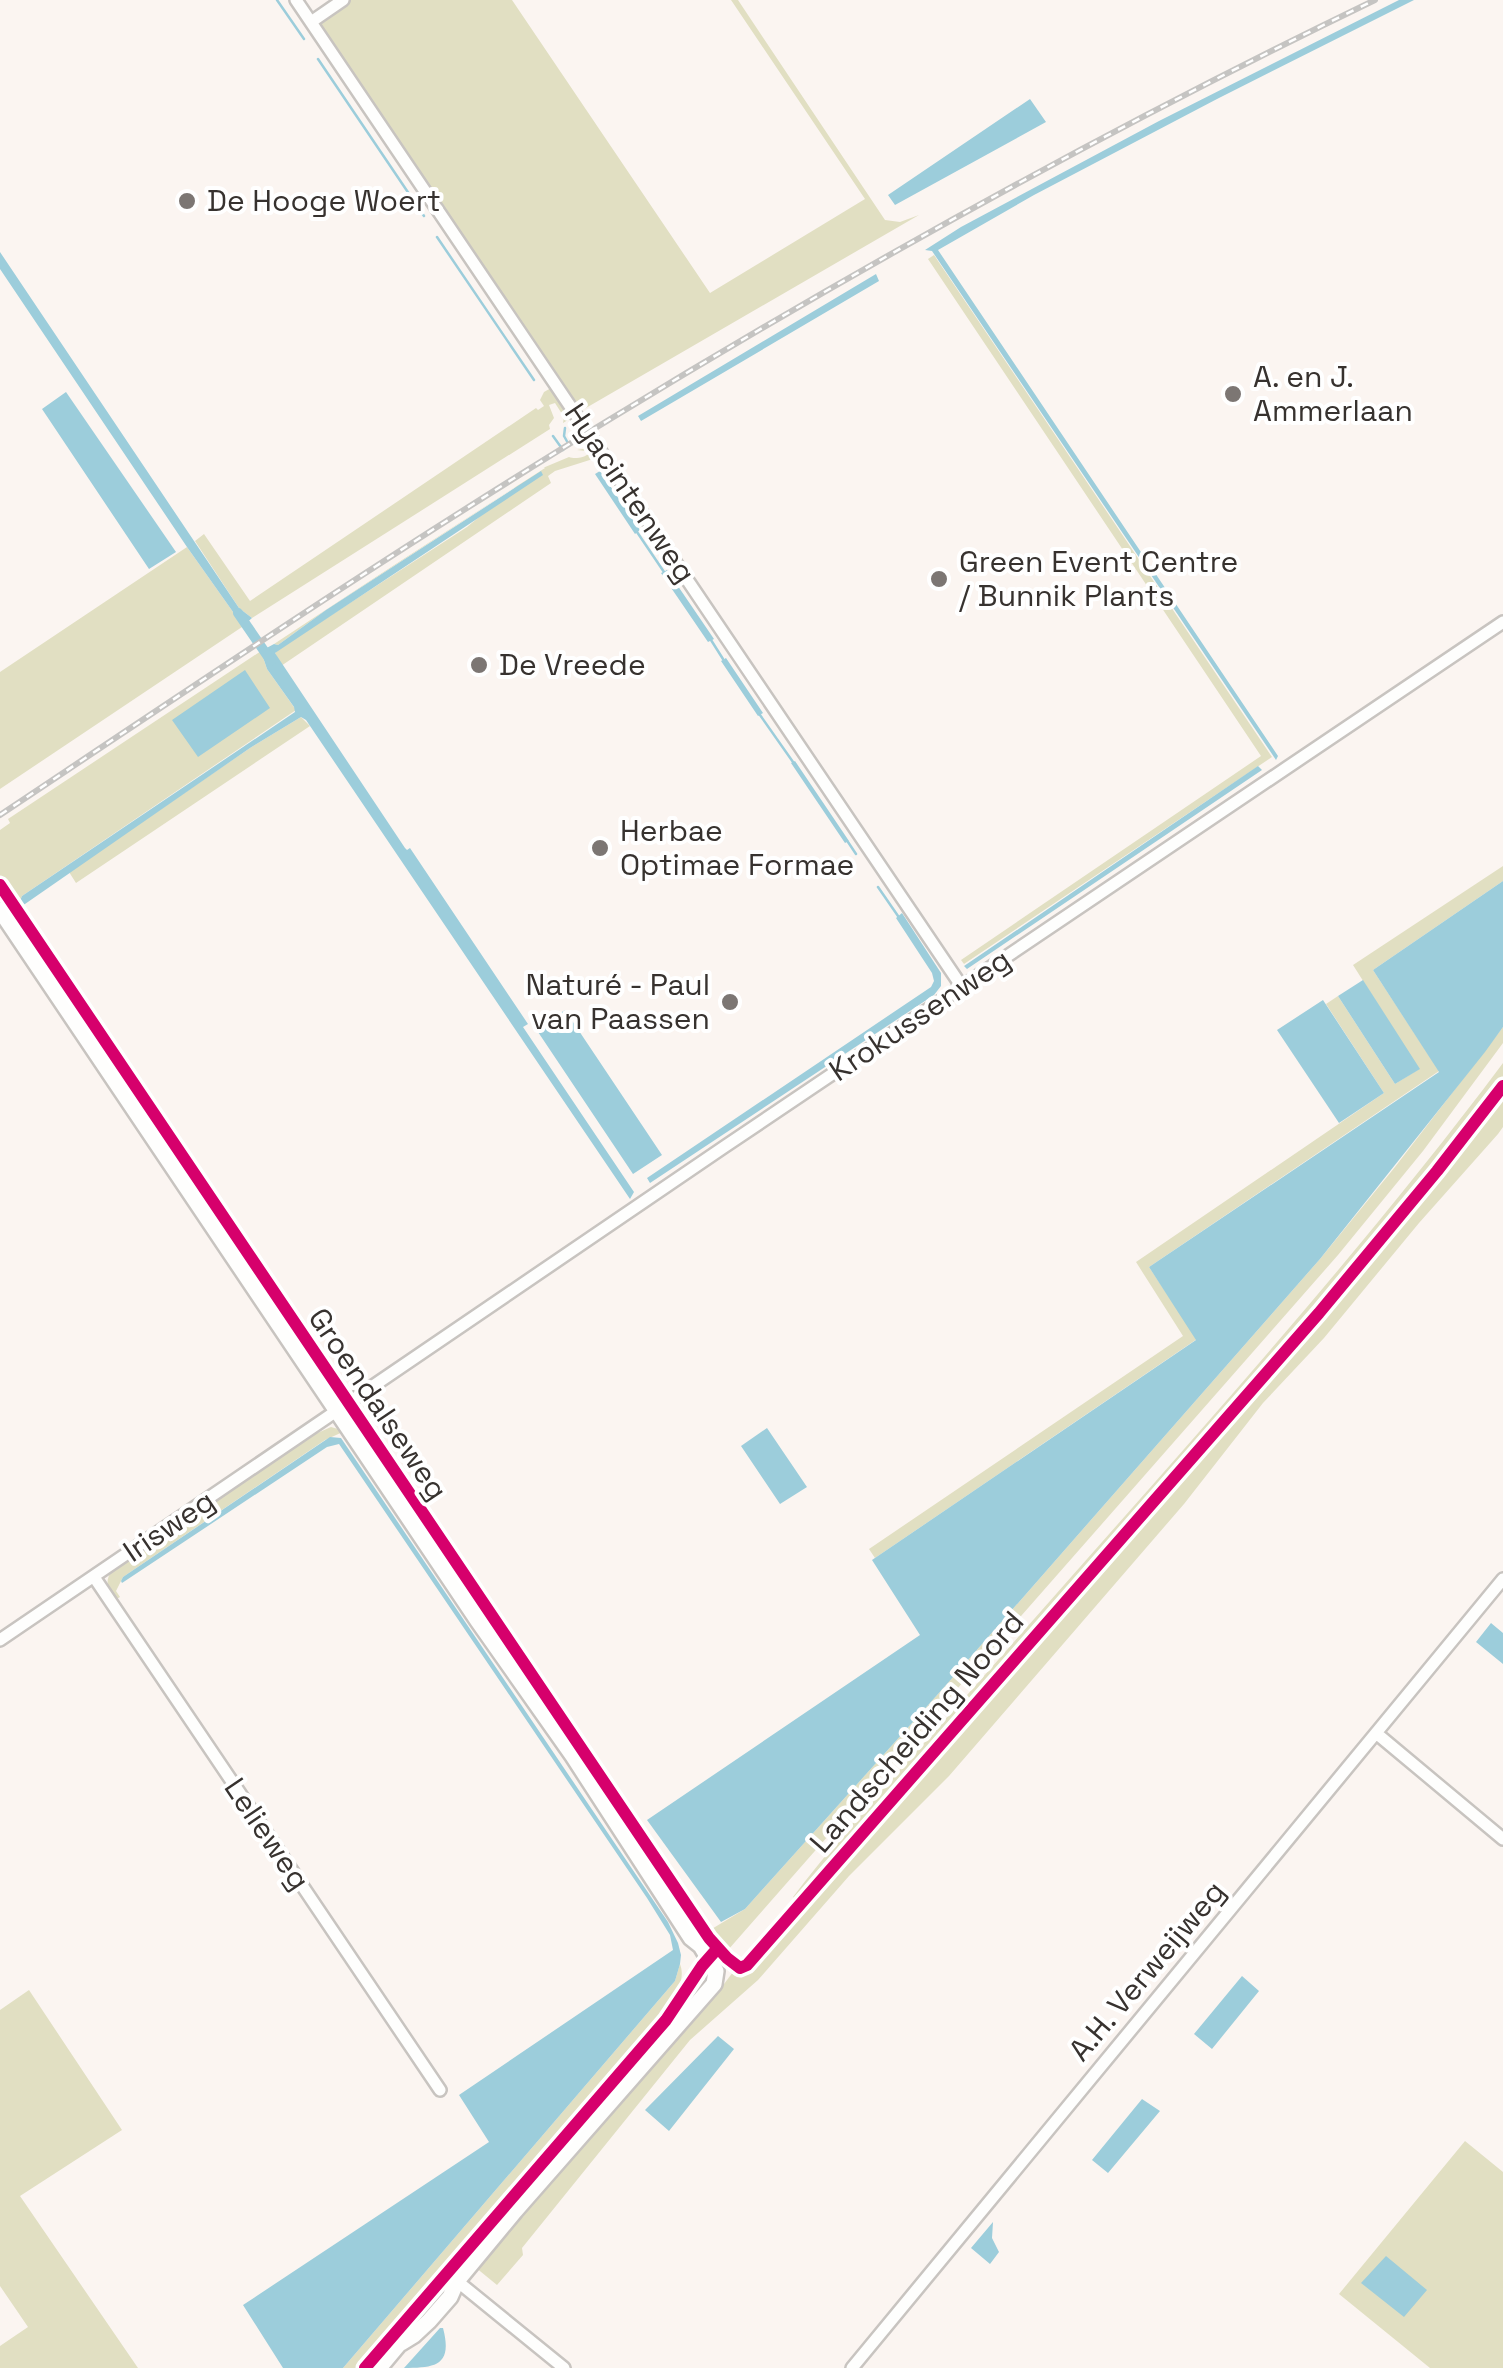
<svg xmlns="http://www.w3.org/2000/svg" width="1503" height="2368" font-family="'Space Grotesk',sans-serif">
	<style>
		.green { fill: #e1dfc2 }
		.water { fill: #9ccddb }
		.pier { fill: #fbf5f1 }
		.lines { fill: none; stroke-linecap: round; stroke-linejoin: round }
		.stream { stroke: #9ccddb; stroke-width: 2.5 }
		.canal { stroke: #9ccddb; stroke-width: 10 }
		.street-casing { stroke: #c8c4c0; stroke-width: 16 }
		.secondary-casing { stroke: #c8c4c0; stroke-width: 20 }
		.street { stroke: #fefefd; stroke-width: 11 }
		.secondary { stroke: #fefefd; stroke-width: 15 }
		.rail-casing { stroke: #c5c4c2; stroke-width: 6 }
		.rail { stroke: #fff; stroke-width: 2.5; stroke-dasharray: 8; stroke-linecap: butt }
		.cycleway-casing { stroke: #fff; stroke-width: 19 }
		.cycleway { stroke: #d6006c; stroke-width: 12 }
		.poi-dot { fill: #7c7673; stroke: #fff; stroke-width: 4 }
		.labels { text-anchor: middle; stroke-width: 8; stroke-linejoin: round; paint-order: stroke }
		.poi-label { font-size: 30px; fill: #37322f; stroke: #fff; text-anchor: start }
		.street-label { font-size: 30px; fill: #37322f; stroke: #fff }
	</style>
	<rect width="100%" height="100%" fill="#fbf5f1"/>
	<path class="green" d="M348 0H512L710 293 865 199 731 0H738L885 220 900 222 919 215 579 412 321 27 322 18Z
		M934 255 1272 757 964 964 961 960 1261 756 928 259Z
		M551 388 571 418 563 423 564 417 555 403 549 405 554 418 549 425 550 429 252 618 239 608 195 541 204 534 250 601 536 408 538 410 544 406 540 400 544 392Z
		M589 448 596 458 555 471 548 476 551 483 281 666 275 653 279 649 467 527 517 486 326 610 278 645 274 644 538 470 569 457C574 459 584 458 588 454L586 451 577 450Z
		M187 547 238 619 242 627 0 789V672Z
		M261 651 267 669 296 710 22 896 19 903 21 906 18 908 0 882V830L10 823 8 819Z
		M301 717 310 726 76 883 69 872 250 748Z
		M1503 866V881L1373 970 1439 1071 1149 1267 1197 1339 875 1558 869 1549 1183 1336 1136 1262 1384 1093 1326 1004 1338 996 1395 1084 1419 1069 1353 965Z
		M1503 1027V1043L1423 1151 1338 1255 728 1950 710 1930 745 1909 947 1684 1320 1259 1395 1167Z
		M1503 1063V1080L1358 1263 1300 1332 797 1900 793 1897C853 1818 925 1743 991 1668 1165 1469 1345 1274 1503 1063Z
		M1503 1091V1127L1498 1134 1419 1223 1324 1338 1263 1403 1184 1504 949 1776 849 1876 758 1980 690 2040 522 2248 523 2255 497 2285 475 2267 669 2041 709 2004 736 1968 837 1866 1111 1556 1339 1294Z
		M331 1427 345 1431 325 1440 123 1577 116 1591 120 1597 115 1600C108 1588 104 1582 112 1570L313 1435Z
		M680 1964C688 1985 667 2005 656 2021L357 2368H343L675 1981Z
		M29 1990 122 2130 20 2196 138 2368H0V2346L28 2327 0 2286V2010Z
		M1465 2141 1503 2172V2368H1430L1339 2294Z"/>
	<path class="water" d="M1399 0H1414L1217 99 1034 195 938 250 1278 756 1276 760 932 251 925 250 961 227 1159 121Z
		M1030 99 1046 122 895 205 888 195Z
		M0 252 239 608 252 618 242 627 238 619 187 547 0 269Z
		M876 274 879 281 641 421 638 416Z
		M66 392 176 552 149 569 42 409Z
		M541 471 543 475 275 653 405 848 407 850 410 848 528 1024 523 1027 634 1192 630 1199 306 720 301 717 250 748 25 904 21 906 19 903 22 896 295 712 294 707 267 669 261 651 274 644 278 645 326 610Z
		M600 471 640 530 635 534 595 474Z
		M667 570 714 639 708 642 661 573Z
		M726 658 763 713 758 716 721 661Z
		M245 670 270 708 198 757 172 720Z
		M795 761 849 841 845 843 791 763Z
		M1258 766 1262 770 967 969 964 966Z
		M1503 881V1027L1485 1052 1320 1259 947 1684 745 1909 721 1922 647 1820 920 1635 872 1560 1196 1340 1149 1267 1439 1072 1373 970Z
		M902 913 941 973V986L934 995 650 1183 647 1178 931 987 934 981 932 973 896 918Z
		M1363 980 1420 1069 1395 1084 1338 996Z
		M1323 1000 1384 1093 1339 1123 1277 1030Z
		M565 1010 662 1155 633 1174 536 1029Z
		M767 1428 807 1487 780 1504 741 1446Z
		M330 1437 341 1438 668 1922 678 1943 681 1955 680 1964 675 1981 343 2368H283L243 2305 489 2142 459 2095 673 1950 670 1935 647 1898 339 1444 327 1447 122 1583 121 1581 123 1577Z
		M1491 1623 1503 1633V1664L1476 1642Z
		M1242 1976 1259 1991 1212 2049 1194 2034Z
		M718 2036 734 2049 669 2131 645 2110Z
		M1142 2099 1160 2111 1108 2173 1092 2160Z
		M993 2222 992 2238 999 2252 990 2264 971 2248Z
		M1386 2256 1427 2290 1404 2317 1361 2283Z
		M440 2328H443C453 2366 435 2368 404 2368Z"/>
	<path class="pier" d="M1368 11 1126 134 929 240 1156 117Z
		M542 466 545 468 257 653 259 647 272 639 277 640 310 614 393 560Z"/>
	<g class="lines">
		<path class="stream" d="M277 0 304 39
			M318 59 424 216
			M437 237 534 380
			M565 428 564 436 569 445
			M553 436 563 450
			M637 532 664 572
			M711 640 723 659
			M760 715 793 762
			M848 842 856 854
			M878 887 898 916"/>
		<path class="canal" d="M238 613 271 661"/>
		<defs>
			<path id="street" d="M296 0 962 987
				M311 22 343 0
				M94 1577 440 2090
				M0 1640 724 1147 1503 622
				M1376 1733 1503 1579
				M457 2281 564 2368
				M852 2368 1376 1733 1503 1839"/>
			<path id="secondary" d="M0 910 478 1621 573 1756 691 1938 701 1946 716 1971 714 1984 515 2211 457 2281 450 2297 429 2321 414 2335 401 2343
				M379 2368 405 2337"/>
		</defs>
		<use href="#street" class="street-casing"/>
		<use href="#secondary" class="secondary-casing"/>
		<use href="#street" class="street"/>
		<use href="#secondary" class="secondary"/>
		<defs>
			<path id="rail" d="M0 815C201 681 401 546 607 421 856 269 1112 127 1375 0"/>
		</defs>
		<use href="#rail" class="rail-casing"/>
		<use href="#rail" class="rail"/>
		<defs>
			<path id="cycleway" d="M0 885 709 1938 727 1958 740 1968 747 1965 1319 1313 1437 1171 1503 1086
				M365 2368 666 2020 702 1966 717 1949"/>
		</defs>
		<use href="#cycleway" class="cycleway-casing"/>
		<use href="#cycleway" class="cycleway"/>
	</g>
	<g class="poi-dot">
		<circle cx="187" cy="201" r="10"/>
		<circle cx="1233" cy="394" r="10"/>
		<circle cx="939" cy="579" r="10"/>
		<circle cx="479" cy="665" r="10"/>
		<circle cx="600" cy="848" r="10"/>
		<circle cx="730" cy="1002" r="10"/>
	</g>
	<g class="labels">
		<g class="poi-label">
			<text x="207" y="211">De Hooge Woert</text>
			<text x="1253" y="387">A. en J.<tspan x="1253" dy="34">Ammerlaan</tspan></text>
			<text x="959" y="572">Green Event Centre<tspan x="959" dy="34">/ Bunnik Plants</tspan></text>
			<text x="499" y="675">De Vreede</text>
			<text x="620" y="841">Herbae<tspan x="620" dy="34">Optimae Formae</tspan></text>
			<text x="710" y="995" text-anchor="end">Naturé - Paul<tspan x="710" dy="34">van Paassen</tspan></text>
		</g>
		<g class="street-label">
			<text transform="translate(630 493) rotate(56)" y="10">Hyacintenweg</text>
			<text transform="translate(920 1015) rotate(-34)" y="10">Krokussenweg</text>
			<text transform="translate(378 1404) rotate(56)" y="10">Groendalseweg</text>
			<text transform="translate(169 1526) rotate(-34)" y="10">Irisweg</text>
			<text transform="translate(917 1732) rotate(-49)" y="10">Landscheiding Noord</text>
			<text transform="translate(267 1834) rotate(56)" y="10">Lelieweg</text>
			<text transform="translate(1147 1971) rotate(-50)" y="10">A.H. Verweijweg</text>
		</g>
	</g>
</svg>
